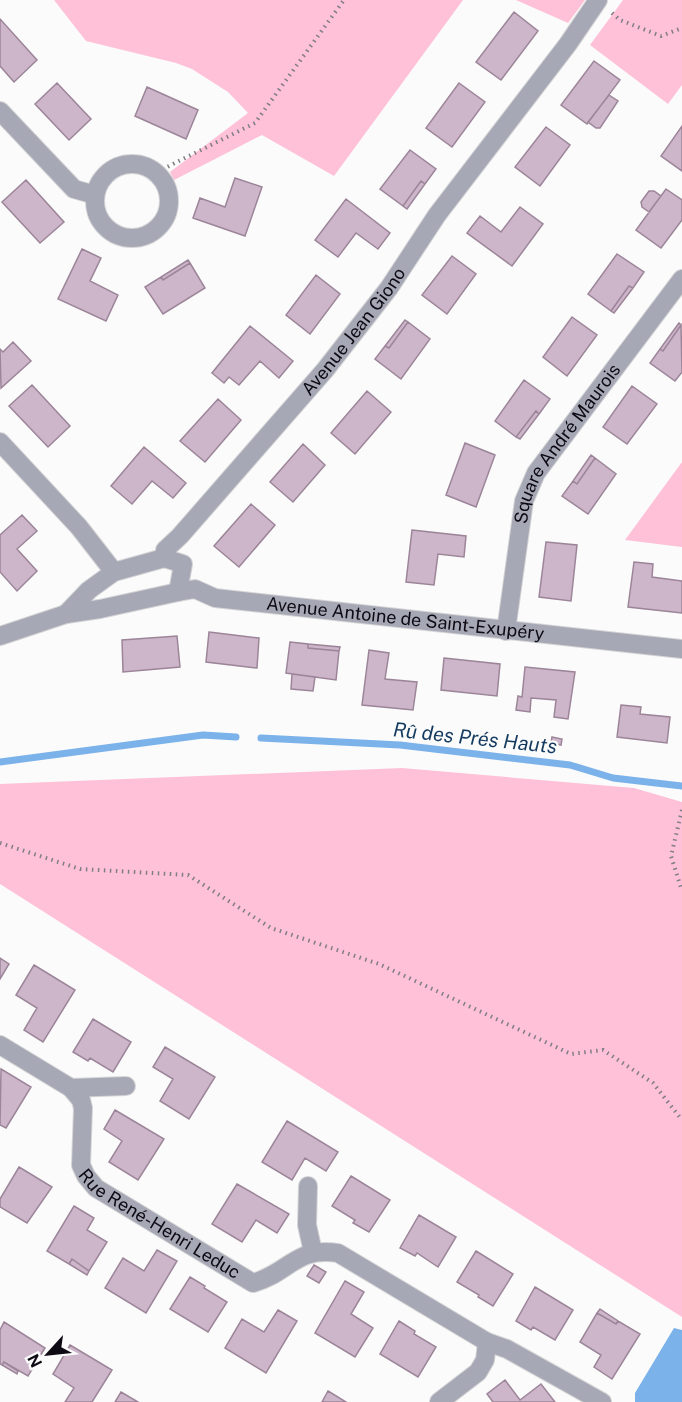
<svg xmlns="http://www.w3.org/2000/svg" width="682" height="1402" font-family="'Public Sans',sans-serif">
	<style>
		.green { fill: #fec1d7 }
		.water { fill: #7cb2ea }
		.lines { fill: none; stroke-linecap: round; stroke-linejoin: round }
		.stream { stroke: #7cb2ea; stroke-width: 7 }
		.building { fill: #cdb5ca; stroke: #9c8599; stroke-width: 1.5 }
		.minor-casing { stroke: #d5d4d6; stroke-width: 20 }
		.path { stroke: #807e83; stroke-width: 4; stroke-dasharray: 1.5 4.5; stroke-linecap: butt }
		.minor { stroke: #a6a8b5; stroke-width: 18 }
		.labels { text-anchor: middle; stroke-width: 4.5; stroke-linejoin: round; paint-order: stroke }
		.street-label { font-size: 18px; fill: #0e0a14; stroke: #fbfbfb }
		.water-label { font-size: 20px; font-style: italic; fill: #143a5f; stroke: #fbfbfb }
	</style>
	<rect width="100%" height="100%" fill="#fbfbfb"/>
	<path class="green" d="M54 0H463L334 176 262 135 174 180 170 172 248 113 228 92 192 69 176 63 86 41Z
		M516 0H585L568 23Z
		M623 0H682V85L668 104 590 45Z
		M682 462V547L625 540Z
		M402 768 634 788 682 802V1317L0 884V784Z"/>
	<path class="water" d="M674 1328 682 1330V1402H635V1393Z"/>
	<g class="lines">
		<path class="stream" d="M261 738 400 745 570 765 613 778 682 786
			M0 762 203 735 236 737"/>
	</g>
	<path class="building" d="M514 12 538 31 501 80 476 62Z
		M0 19 37 60 14 82 0 66Z
		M594 61 620 80 587 124 561 105Z
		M57 83 91 119 69 140 35 104Z
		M459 83 485 102 452 147 426 128Z
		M147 87 198 110 186 139 135 116Z
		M609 95 618 101 600 128H596L588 122Z
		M682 126V171L661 156Z
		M546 127 570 145 540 186 515 167Z
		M410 150 436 169 425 184 421 181 403 206 380 189Z
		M235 178 262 187 245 236 193 218 200 198 225 207Z
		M26 180 64 222 40 243 2 202Z
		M421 181 425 184 407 209 403 206Z
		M666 189 682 200V220L661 248 636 230Z
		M649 191H654L661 196 649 212 642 207 641 202Z
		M346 199 390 233 378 249 356 233 338 257 315 240Z
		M520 207 543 224 512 266 467 233 480 216 501 232Z
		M82 249 101 258 90 281 118 295 106 321 58 299Z
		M617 254 644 272 633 288 629 286 611 311 588 294Z
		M452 256 476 274 447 314 422 295Z
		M188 260 190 263 163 280 161 277Z
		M190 263 205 288 163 314 145 287 161 277 163 280Z
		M316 275 340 294 310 334 286 315Z
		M629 286 633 288 614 313 611 311Z
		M572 317 597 335 567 376 543 357Z
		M405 320 408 322 389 348 385 346Z
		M408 322 430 339 401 379 375 359 385 346 389 348Z
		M679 323 681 325 663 351 660 349Z
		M681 325 682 372 675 381 650 363 660 349 663 351Z
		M250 326 293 361 279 378 260 361 239 385 229 377 224 383 212 373Z
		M13 342 31 361 1 388 0 349 3 352Z
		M524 380 550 399 539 414 536 411 516 437 495 421Z
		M32 385 70 426 48 447 9 406Z
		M632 386 657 404 627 444 603 427Z
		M367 391 391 412 355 454 331 433Z
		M218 399 241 420 205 462 180 441Z
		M536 411 539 414 520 439 516 437Z
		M465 443 495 455 476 507 446 495Z
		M303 444 325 465 293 502 270 482Z
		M144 447 186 483 173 498 152 481 132 504 111 486Z
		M591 455 595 458 577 484 573 481Z
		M595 458 616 474 588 514 562 496 573 481 577 484Z
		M251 504 275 525 239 567 214 546Z
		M22 515 37 531 17 549 37 571 17 591 0 572V535Z
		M412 530 466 536 464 557 438 554 434 585 406 582Z
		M546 542 577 545 571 601 539 597Z
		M634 562 653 564 652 577 682 581V613L628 607Z
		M209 632 259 638 257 668 206 662Z
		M177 636 180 667 123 672 122 640Z
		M290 642 308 644V648L339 651 336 680 286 673Z
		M308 644 340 647 339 651 308 648Z
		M369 650 389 653 385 679 417 682 413 710 362 705Z
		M444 658 500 664 497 696 441 690Z
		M525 667 575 672 568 719 554 717 556 700 531 698 530 712 516 710 518 696 522 697Z
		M292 674 315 677 313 691 291 689Z
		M621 705 641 707 640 714 670 717 667 743 617 737Z
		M552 737 562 739 561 745 551 743Z
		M0 958 9 964 0 979Z
		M34 965 75 990 43 1042 24 1030 37 1008 16 995Z
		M93 1019 131 1042 113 1072 90 1058 88 1061 73 1052Z
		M165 1047 215 1077 189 1119 160 1101 173 1079 153 1067Z
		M1 1069 31 1087 6 1128 0 1125Z
		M115 1110 164 1139 138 1180 109 1162 122 1141 104 1129Z
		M287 1121 338 1152 326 1171 305 1158 292 1180 262 1162Z
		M19 1167 52 1187 27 1223 0 1207V1199Z
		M351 1176 390 1200 369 1232 353 1223 355 1220 332 1206Z
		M237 1184 289 1214 277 1233 256 1220 242 1242 212 1224Z
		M74 1206 94 1218 87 1230 107 1242 89 1271 72 1259 69 1264 47 1251Z
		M419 1215 456 1237 438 1267 417 1253 415 1256 400 1248Z
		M157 1250 177 1261 146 1313 105 1288 123 1258 144 1271Z
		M476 1251 513 1274 493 1306 478 1297 479 1295 457 1282Z
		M72 1259 89 1271 87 1275 69 1264Z
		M314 1265 326 1272 319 1283 307 1276Z
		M190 1277 205 1286 204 1288 227 1302 208 1332 170 1309Z
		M345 1281 364 1292 351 1314 373 1328 355 1357 315 1333Z
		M535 1287 573 1310 555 1340 533 1327 531 1330 516 1321Z
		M600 1309 618 1321 616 1324 597 1313Z
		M278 1310 297 1321 266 1373 225 1348 242 1319 264 1332Z
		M597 1313 616 1324 618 1321 640 1334 612 1379 594 1367 601 1355 580 1342Z
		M399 1321 415 1331 414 1334 436 1347 418 1377 380 1354Z
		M4 1322 45 1348 28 1376 4 1362 2 1365 0 1364V1330Z
		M70 1345 112 1370 92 1402H65L74 1388 53 1374Z
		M4 1362 18 1371 17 1374 2 1365Z
		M505 1380 520 1400 541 1384 555 1402H493L487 1394Z
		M328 1391 346 1402H322Z
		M121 1392 138 1402H115Z"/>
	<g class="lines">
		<defs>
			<g id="minor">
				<path d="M0 111 74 189 95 195"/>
				<circle cx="132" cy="201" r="37"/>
				<path d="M0 442 79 527 114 572"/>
				<path id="s1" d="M164 558 165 550 180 536 325 370 389 288 437 215 568 44 598 0"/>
				<path id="s2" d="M164 558 183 564 178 592 195 589 215 598 682 649"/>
				<path d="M66 614 89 590 114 572 164 558"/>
				<path id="s3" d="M506 631 524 501 536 473 682 279"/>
				<path d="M0 636 66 614 100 609 178 592"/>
				<path id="s4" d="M0 1045 71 1088 81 1100 83 1108 81 1165 86 1176 96 1188 253 1283C289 1273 296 1246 338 1253L487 1342 485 1360 478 1372 439 1402"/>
				<path d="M71 1088 126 1086"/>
				<path d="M308 1186 307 1225 313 1252"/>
				<path d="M487 1342 507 1349 602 1402"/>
			</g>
		</defs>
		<use href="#minor" class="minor-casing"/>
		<path class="path" d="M612 13 620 20 661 36 682 28
			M157 172 255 123 344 0
			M682 810 671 856 682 891
			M0 843 80 869 188 875 271 928 379 964 571 1054 603 1050 653 1083 682 1120"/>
		<use href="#minor" class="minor"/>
	</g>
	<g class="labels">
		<g class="street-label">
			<text dy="6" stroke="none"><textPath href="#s1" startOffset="297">Avenue Jean Giono</textPath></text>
			<text dy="6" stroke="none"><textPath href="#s3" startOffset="202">Square André Maurois</textPath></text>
			<text dy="6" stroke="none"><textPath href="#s2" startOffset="279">Avenue Antoine de Saint-Exupéry</textPath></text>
			<text dy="6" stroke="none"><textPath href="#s4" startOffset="264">Rue René-Henri Leduc</textPath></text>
		</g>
		<g class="water-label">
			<text transform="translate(475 738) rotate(6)" y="7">Rû des Prés Hauts</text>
		</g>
	</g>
	<g transform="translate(48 1354) rotate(243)" stroke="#fbfbfb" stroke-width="4.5" paint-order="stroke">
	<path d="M0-4.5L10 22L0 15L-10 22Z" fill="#0e0a14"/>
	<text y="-9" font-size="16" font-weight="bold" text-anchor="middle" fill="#0e0a14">N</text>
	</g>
</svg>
